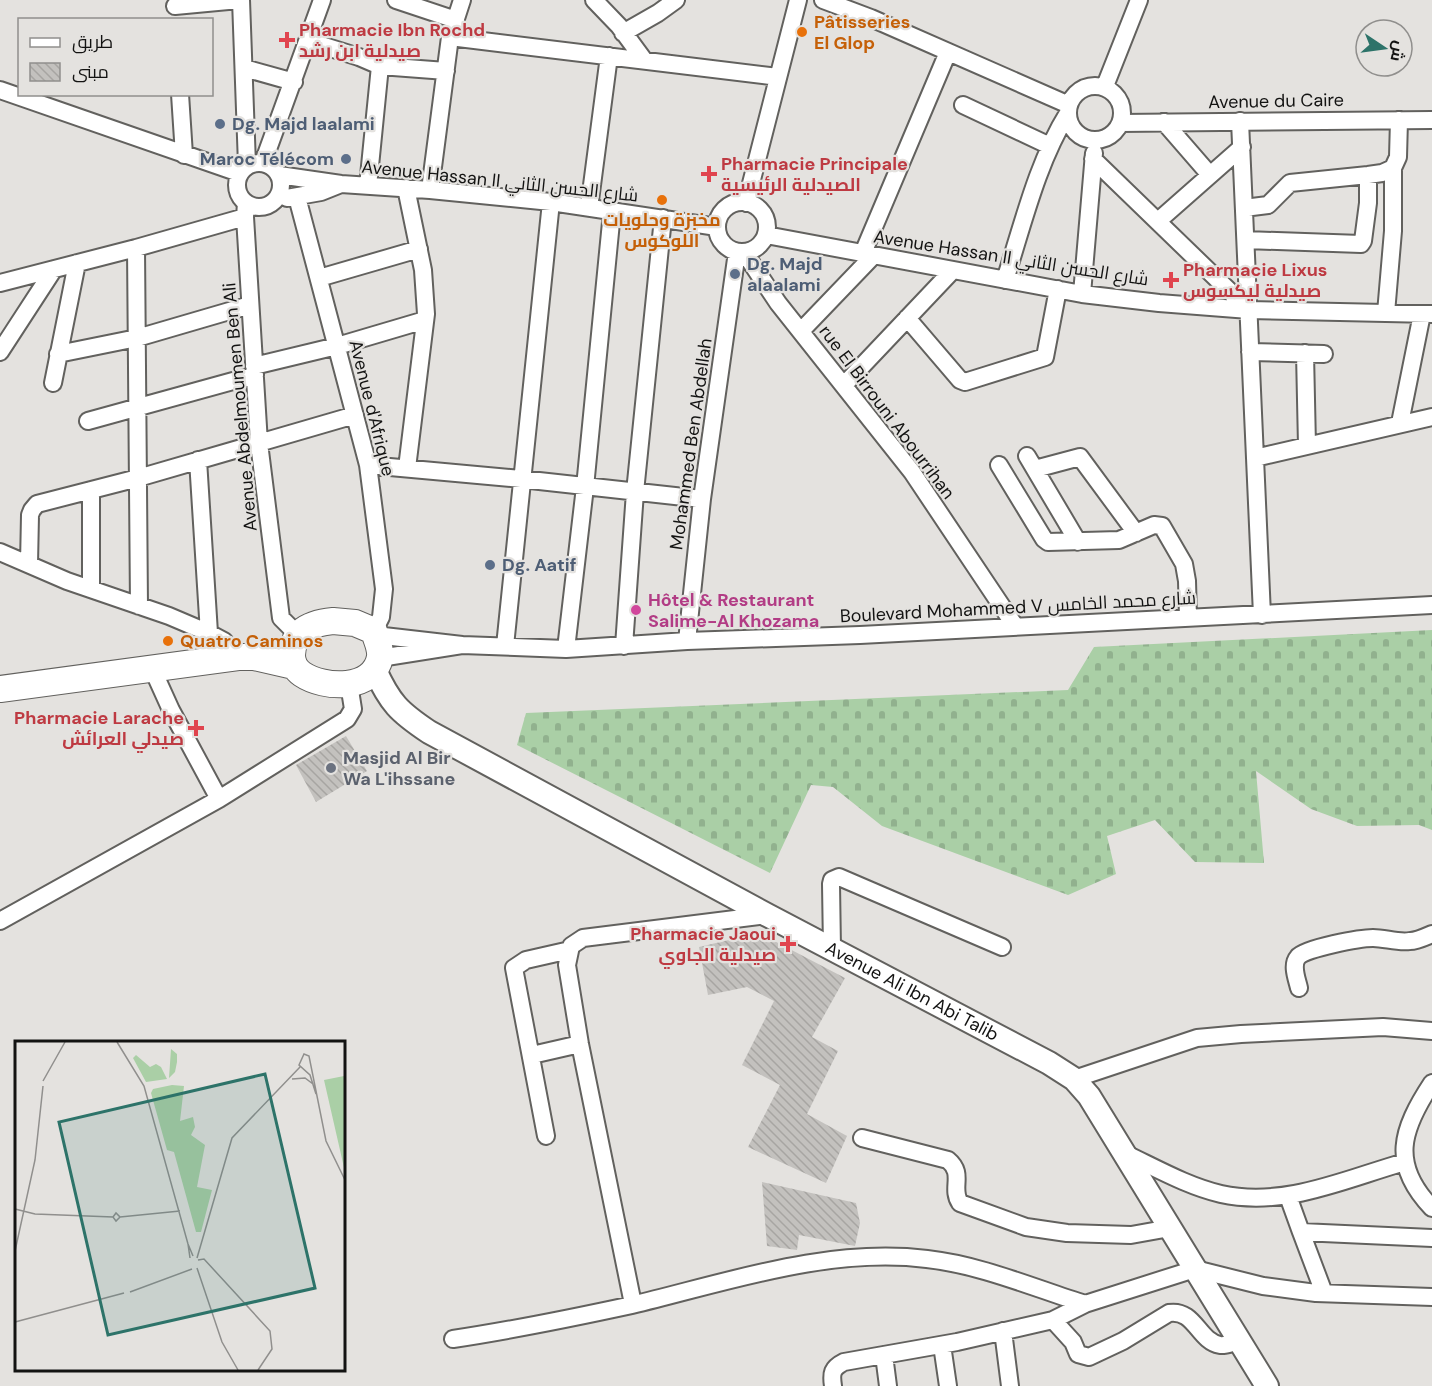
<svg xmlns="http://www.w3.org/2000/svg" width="1432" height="1386" font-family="'DM Sans',Cairo,sans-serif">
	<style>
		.cemetery { fill: url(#cemetery-stones) }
		.building { fill: url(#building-back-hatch) }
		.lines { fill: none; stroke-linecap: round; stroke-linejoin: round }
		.minor-casing { stroke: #62615e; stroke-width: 20 }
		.major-casing { stroke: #62615e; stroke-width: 26 }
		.highway-casing { stroke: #62615e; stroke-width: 28 }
		.minor { stroke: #fff; stroke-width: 16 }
		.major { stroke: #fff; stroke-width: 22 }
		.highway { stroke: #fff; stroke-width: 26 }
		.food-dot { fill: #e8710a; stroke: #e4e2df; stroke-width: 2 }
		.health-dot { fill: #e0444e; stroke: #e4e2df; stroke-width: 2 }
		.service-dot { fill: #5c6f8a; stroke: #e4e2df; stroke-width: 2 }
		.hotel-dot { fill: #d1479c; stroke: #e4e2df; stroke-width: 2 }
		.worship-dot { fill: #6b7280; stroke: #e4e2df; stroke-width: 2 }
		.labels { text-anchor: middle; stroke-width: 4.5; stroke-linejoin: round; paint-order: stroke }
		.food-label { font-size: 18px; font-weight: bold; fill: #c56008; stroke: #e4e2df; text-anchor: start }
		.health-label { font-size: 18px; font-weight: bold; fill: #be3a42; stroke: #e4e2df; text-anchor: start }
		.street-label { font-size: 18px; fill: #131312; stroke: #e4e2df }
		.service-label { font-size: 18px; font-weight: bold; fill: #4e5e75; stroke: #e4e2df; text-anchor: start }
		.hotel-label { font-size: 18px; font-weight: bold; fill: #b23c85; stroke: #e4e2df; text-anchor: start }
		.worship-label { font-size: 18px; font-weight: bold; fill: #5b616d; stroke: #e4e2df; text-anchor: start }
		.inset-road { fill: none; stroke: #908f8d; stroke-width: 1.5 }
		.view { fill: #2d7369; fill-opacity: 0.15; stroke: #2d7369; stroke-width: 3 }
		.inset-edge { fill: none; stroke: #131312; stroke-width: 3 }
	</style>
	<defs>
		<pattern id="cemetery-stones" width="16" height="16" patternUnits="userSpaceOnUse" patternTransform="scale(1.5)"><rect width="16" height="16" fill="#aacfa6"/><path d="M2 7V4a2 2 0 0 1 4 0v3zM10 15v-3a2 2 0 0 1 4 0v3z" fill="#91b18e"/></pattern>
		<pattern id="building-back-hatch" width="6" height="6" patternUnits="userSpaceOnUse" patternTransform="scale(1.5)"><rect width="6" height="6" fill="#c3c1be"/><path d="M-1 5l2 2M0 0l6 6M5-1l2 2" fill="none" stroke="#a7a5a2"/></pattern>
	</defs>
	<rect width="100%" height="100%" fill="#e4e2df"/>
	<path class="cemetery" d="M1432 630V830L1419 825 1357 826 1311 809 1256 771 1264 863 1195 862 1155 820 1107 836 1116 874 1068 895 882 826 833 787 811 785 770 873 517 745 526 713 1068 690 1094 647Z"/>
	<path class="building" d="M346 736 367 771 316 802 296 765Z
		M759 933 845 978 812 1037 838 1051 807 1114 847 1136 826 1183 748 1147 780 1085 742 1065 774 1001 747 987 708 995 699 947Z
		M762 1182 856 1203 860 1223 855 1246 799 1235 797 1250 767 1246Z"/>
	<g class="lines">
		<defs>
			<path id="minor" d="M241 0 247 165
				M396 0 456 20
				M594 0 619 26 644 60
				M823 0 871 18 1069 105
				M175 6 239 0
				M623 33 658 13 676 0
				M450 37 778 77
				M308 41 359 57 380 66 368 186
				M380 66 446 71
				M244 68 294 82
				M1068 113a27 27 0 1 1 54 0a27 27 0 1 1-54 0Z
				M1105 86 1139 0
				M0 90 239 173
				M180 94 184 155
				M963 105 1050 146
				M1240 121 1262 615
				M1164 122 1210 175
				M1120 123 1432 120
				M1093 159 1249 310
				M237 185a22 22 0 1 1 44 0a22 22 0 1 1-44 0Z
				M263 163 322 0
				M279 175 341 184 430 190 551 202 717 227
				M406 188 423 270 426 314 407 468
				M430 190 450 37 462 0
				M297 197 368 465 384 589 381 617 374 631
				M287 198 321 192 341 184
				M717 227a25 25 0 1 1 50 0a25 25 0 1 1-50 0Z
				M246 203 245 217 259 443 281 618 298 635
				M746 203 798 0
				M589 208 609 56
				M1244 208 1268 205 1290 183 1368 175 1382 173 1393 168 1398 157 1399 120
				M1158 221 1242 147
				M766 235 1082 294 1159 303 1249 310 1432 314
				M1246 240 1361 244 1363 241 1368 203V175
				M136 248 139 606
				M744 252 778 303 912 472 1015 626
				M863 253 948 52
				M319 278 419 249
				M1005 280C1023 224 1037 163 1068 113
				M0 283 136 248 245 217
				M1082 294 1094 153
				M1386 313 1393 231V168
				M907 318 960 380 965 382 1045 357 1058 289
				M801 331 873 256
				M0 352 54 269
				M1250 352 1324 354
				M1305 353 1307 446
				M58 354 137 338 250 305
				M254 366 337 346 425 320
				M53 383 77 263
				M844 385 953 270
				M88 421 255 375
				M1400 423 1422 314
				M1027 456 1078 542
				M1255 458 1432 417
				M198 460 209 633
				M368 465 521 479 702 499
				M999 465 1044 539 1048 542 1119 540 1154 525 1162 526 1184 564 1187 581 1188 618
				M1035 469 1080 457 1136 533
				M0 552 67 581 169 616 209 633 224 641 238 657
				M29 564 30 515 32 510 37 504 138 478 355 415
				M91 589V490
				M375 635 462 645 380 658
				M687 641 702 499 737 252
				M462 645 566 649 687 641 860 635 1432 605
				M505 646 551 202
				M624 646 635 492 663 218
				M566 649 585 487 612 212
				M152 668 171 710 219 799
				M0 921 219 799 347 719 353 709 349 684
				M832 949 831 884 832 880 839 877 1002 947
				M1299 988C1297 979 1291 965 1298 957 1305 948 1361 938 1373 938 1385 938 1398 943 1410 941 1417 941 1425 937 1432 934
				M532 1055 580 1044
				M1074 1079 1197 1038 1241 1034 1383 1027 1432 1031
				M1432 1083C1401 1130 1390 1164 1432 1208
				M546 1136 514 968 526 960 570 950
				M862 1138 948 1160C965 1174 950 1188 960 1203L1026 1227 1067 1233 1131 1235 1170 1228
				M1124 1153C1156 1168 1187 1186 1221 1194 1285 1208 1345 1179 1405 1162
				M1288 1196 1301 1232
				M1324 1293 1301 1232 1432 1238
				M633 1304 580 1044 567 965 571 946 583 938 767 915
				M1053 1320 1073 1342 1078 1354 1089 1357 1123 1341 1169 1313C1195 1309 1198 1341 1220 1345 1226 1346 1233 1342 1239 1341
				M1003 1331 1010 1386
				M453 1339C513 1330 572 1318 632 1305 728 1282 827 1247 927 1259 981 1265 1034 1288 1085 1304
				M942 1345 948 1386
				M884 1355 888 1386
				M833 1386C831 1373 832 1368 844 1362L957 1342 1053 1320 1085 1304 1195 1269 1263 1286 1316 1293 1432 1297"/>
			<g id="major">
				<path id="s1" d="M375 670C390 703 399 712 429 732L767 915 1049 1063 1074 1079 1089 1096 1267 1386"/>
			</g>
			<path id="highway" d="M333 621 355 623 374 631C376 640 381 647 380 657 374 691 324 689 302 674 295 669 292 663 292 655 293 630 311 623 333 621Z
				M0 689 238 657H254L294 666"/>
		</defs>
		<use href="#minor" class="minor-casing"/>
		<use href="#major" class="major-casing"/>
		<use href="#highway" class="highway-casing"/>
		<use href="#minor" class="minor"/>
		<use href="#major" class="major"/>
		<use href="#highway" class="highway"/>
	</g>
	<g class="food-dot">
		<circle cx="802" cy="32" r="6"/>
		<circle cx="662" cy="200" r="6"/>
		<circle cx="168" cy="641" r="6"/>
	</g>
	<g class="health-dot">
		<path d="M284 31h6v6h6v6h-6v6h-6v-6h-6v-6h6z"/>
		<path d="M706 165h6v6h6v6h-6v6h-6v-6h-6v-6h6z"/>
		<path d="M1168 271h6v6h6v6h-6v6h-6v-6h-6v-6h6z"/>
		<path d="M193 719h6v6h6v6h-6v6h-6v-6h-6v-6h6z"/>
		<path d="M785 935h6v6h6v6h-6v6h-6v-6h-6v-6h6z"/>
	</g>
	<g class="service-dot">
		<circle cx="220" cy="124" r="6"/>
		<circle cx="346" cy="159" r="6"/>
		<circle cx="735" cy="274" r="6"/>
		<circle cx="490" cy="565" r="6"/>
	</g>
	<circle class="hotel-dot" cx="636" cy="610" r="6"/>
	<circle class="worship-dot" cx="331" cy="768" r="6"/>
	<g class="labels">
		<g class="food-label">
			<text x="814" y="28">Pâtisseries<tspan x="814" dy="21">El Glop</tspan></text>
			<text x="662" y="226" text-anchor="middle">مخبزة وحلويات<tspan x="662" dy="21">اللوكوس</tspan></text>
			<text x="180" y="647">Quatro Caminos</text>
		</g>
		<g class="health-label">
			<text x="299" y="36">Pharmacie Ibn Rochd<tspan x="299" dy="21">صيدلية ابن رشد</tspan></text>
			<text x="721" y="170">Pharmacie Principale<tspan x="721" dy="21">الصيدلية الرئيسية</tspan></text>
			<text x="1183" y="276">Pharmacie Lixus<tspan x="1183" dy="21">صيدلية ليكسوس</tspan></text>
			<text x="184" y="724" text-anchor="end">Pharmacie Larache<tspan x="184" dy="21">صيدلي العرائش</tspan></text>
			<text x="776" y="940" text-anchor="end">Pharmacie Jaoui<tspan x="776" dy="21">صيدلية الجاوي</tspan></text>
		</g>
		<g class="street-label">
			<text transform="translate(1276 101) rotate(-1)" y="6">Avenue du Caire</text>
			<text transform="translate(500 181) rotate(6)" y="6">Avenue Hassan II شارع الحسن الثاني</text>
			<text transform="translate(1011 258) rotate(9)" y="6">Avenue Hassan II شارع الحسن الثاني</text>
			<text transform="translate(240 407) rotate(-95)" y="6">Avenue Abdelmoumen Ben Ali</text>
			<text transform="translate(372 408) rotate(76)" y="6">Avenue d'Afrique</text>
			<text transform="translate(887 412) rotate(53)" y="6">rue El Birrouni Abourrihan</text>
			<text transform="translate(691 444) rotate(-82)" y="6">Mohammed Ben Abdellah</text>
			<text transform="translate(1018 607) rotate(-3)" y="6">Boulevard Mohammed V شارع محمد الخامس</text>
			<text dy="6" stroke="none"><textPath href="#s1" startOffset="632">Avenue Ali Ibn Abi Talib</textPath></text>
		</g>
		<g class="service-label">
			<text x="232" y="130">Dg. Majd laalami</text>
			<text x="334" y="165" text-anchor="end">Maroc Télécom</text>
			<text x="747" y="270">Dg. Majd<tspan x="747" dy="21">alaalami</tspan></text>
			<text x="502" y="571">Dg. Aatif</text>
		</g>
		<g class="hotel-label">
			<text x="648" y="606">Hôtel &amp; Restaurant<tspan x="648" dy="21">Salime-Al Khozama</tspan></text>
		</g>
		<g class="worship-label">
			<text x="343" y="764">Masjid Al Bir<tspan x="343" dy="21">Wa L'ihssane</tspan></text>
		</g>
	</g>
	<g transform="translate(15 1041)">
		<rect width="330" height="330" fill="#e4e2df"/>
		<path d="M156 8 162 13V21L160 31 154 37ZM329 35 330 38V131L309 39Z" fill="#aacfa6"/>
		<path d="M157 44 169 45 165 80 178 76 180 86 176 94 190 104 182 146 197 149 186 191H181L159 111 152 109 136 52 138 48Z" fill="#aacfa6"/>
		<path d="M121 14 135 26 141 23 146 26 152 38 131 41 118 17Z" fill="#aacfa6"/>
		<path class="inset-road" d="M102 1 129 45 173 203M277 38 290 37 298 43M28 40 50 1M301 53 295 34 284 24 289 13 294 15 311 100 330 139M0 168 20 173 98 176 101 180 105 176 101 172 98 176M105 176 165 170M0 210 20 119 28 45M175 217 173 203 178 215M182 217 217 97 285 26M183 219 189 218 255 290 257 308 243 329M182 227 207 301 223 329M115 251 177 228M0 281 109 252"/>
		<path class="view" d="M250 33 300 247 93 294 44 81Z"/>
		<rect width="330" height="330" class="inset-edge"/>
	</g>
	<rect x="18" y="18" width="195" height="78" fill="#e4e2df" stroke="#908f8d" stroke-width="1.5"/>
	<rect x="30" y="38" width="30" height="9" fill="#ffffff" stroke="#908f8d" stroke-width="1.5"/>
	<text x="72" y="48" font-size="18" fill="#131312">طريق</text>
	<rect x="30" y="63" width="30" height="18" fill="url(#building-back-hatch)" stroke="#908f8d" stroke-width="1.5"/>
	<text x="72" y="78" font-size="18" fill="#131312">مبنى</text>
	<g transform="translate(1384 48) rotate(103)"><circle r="28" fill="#e4e2df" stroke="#908f8d" stroke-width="1.5"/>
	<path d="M0-4.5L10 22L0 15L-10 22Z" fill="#2d7369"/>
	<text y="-9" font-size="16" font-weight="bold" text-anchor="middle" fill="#131312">ش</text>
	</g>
</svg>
